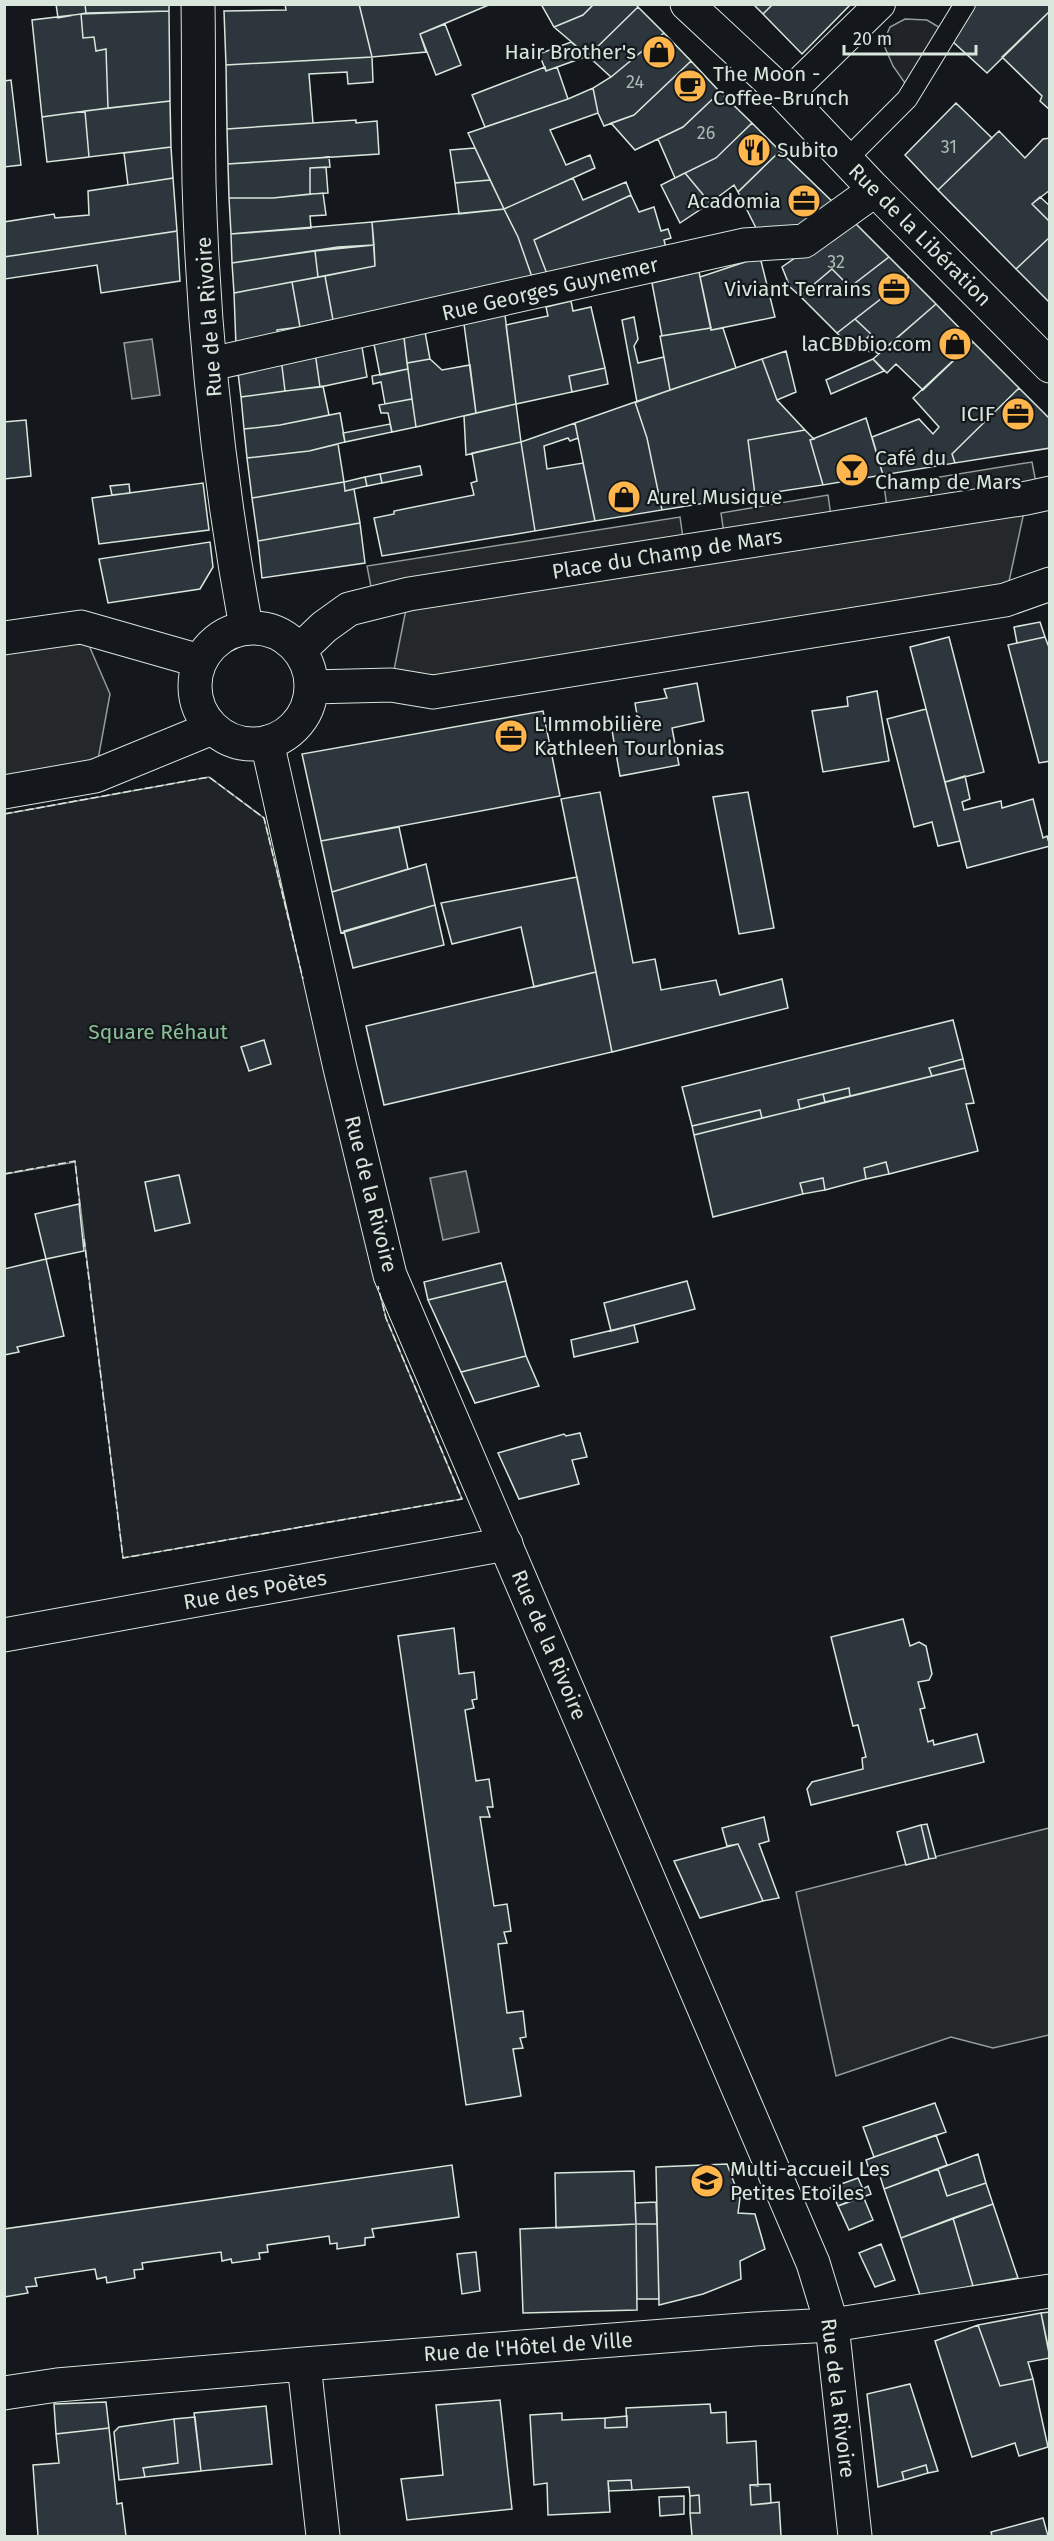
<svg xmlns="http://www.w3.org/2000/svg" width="1054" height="2541" font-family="'Fira Sans',sans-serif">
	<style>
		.green { fill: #202428; stroke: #939e99; stroke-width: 1.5 }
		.parking { fill: #24282b; stroke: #939e99; stroke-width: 1.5 }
		.water { fill: #363b3e; stroke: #939e99; stroke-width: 1.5 }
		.building { fill: #2c363c; stroke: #d8e6dc; stroke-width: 1.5 }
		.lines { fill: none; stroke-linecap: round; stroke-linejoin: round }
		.service-casing { stroke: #d8e6dc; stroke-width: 22 }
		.pedestrian-casing { stroke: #d8e6dc; stroke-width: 32 }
		.minor-casing { stroke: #d8e6dc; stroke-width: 35 }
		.tertiary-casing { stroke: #d8e6dc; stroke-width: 35 }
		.service { stroke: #14181c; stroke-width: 20 }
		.pedestrian { stroke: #14181c; stroke-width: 30 }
		.minor { stroke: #14181c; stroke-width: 33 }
		.tertiary { stroke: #14181c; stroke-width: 33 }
		.fence { stroke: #d8e6dc; stroke-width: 1.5; stroke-dasharray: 8 3; stroke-linecap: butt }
		.labels { text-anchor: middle; stroke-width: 4.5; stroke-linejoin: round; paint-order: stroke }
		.number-label { font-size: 18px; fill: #adbab4 }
		.poi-label { font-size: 21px; fill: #d8e6dc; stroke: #14181c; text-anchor: start }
		.street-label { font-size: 21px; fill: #d8e6dc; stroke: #14181c }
		.park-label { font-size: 21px; fill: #8ac095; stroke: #14181c }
	</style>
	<rect width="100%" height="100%" fill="#14181c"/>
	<path class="green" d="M905 19 927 20 947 32 907 86 893 66 883 43 890 27Z
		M209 777 264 818 386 1318 462 1499 123 1558 75 1162 5 1174V814Z"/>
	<path class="parking" d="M1032 462 1036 483 887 507 884 486Z
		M828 495 831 516 724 534 721 513Z
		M1027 498 1005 600 391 685 409 594Z
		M680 517 683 538 371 587 367 566Z
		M81 627 110 694 95 776 5 792V638Z
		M1049 1828V2035L993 2048 951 2037 836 2076 796 1892Z"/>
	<path class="water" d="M152 339 160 395 132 399 124 343Z
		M466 1171 479 1232 443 1240 430 1178Z"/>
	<path class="building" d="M56 4H85L86 13 58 18Z
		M85 4H169V11L86 13Z
		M285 4H359L372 57 226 65 224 11 286 10Z
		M359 4H491L420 34 426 52 372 57Z
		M541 4H594L583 15 554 27Z
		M594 4H636L638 7 588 56 554 27 583 15Z
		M753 4H773L763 14Z
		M773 4H851L802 54 763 14Z
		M955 4H1050V11L987 73 940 30Z
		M638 7 664 33 611 77 588 56Z
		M169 11 170 101 108 108 106 49 96 51 94 37 83 38 81 14Z
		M1050 11V110L1040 101 1042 96 1002 57Z
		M81 14 83 38 94 37 96 51 106 49 108 108 42 117 32 20Z
		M445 24 461 65 436 75 420 34Z
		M664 33 691 61 634 115 604 126 598 113 593 88 611 77Z
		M571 42 588 56 546 71 539 54Z
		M372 57 373 82 348 84 347 72 309 74 313 123 227 129 226 65Z
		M691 61 720 92 683 127 635 150 611 123 634 115Z
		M545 67 546 71 557 67 568 99 485 127 472 95Z
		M11 80 21 165 4 167V81Z
		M593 88 598 113 550 130 566 165 590 155 595 168 504 209 468 133 568 99Z
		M720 92 752 123 716 158 675 178 658 139 683 127Z
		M170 101 171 147 89 157 85 111Z
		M956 103 992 138 938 190 905 155Z
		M85 111 89 157 47 162 42 117Z
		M356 120V123L377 121 379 154 228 164 227 129Z
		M752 123 780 151 738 192 734 185 710 203 685 173 716 158Z
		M999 131 1025 158 1043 139 1050 138V190L1032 204 1050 222V237L1016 269 938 190Z
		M171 147 173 178 128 185 124 153Z
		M475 148 490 180 455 183 450 150Z
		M780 151 838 207 815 226 760 236 738 192Z
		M329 157 330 167 310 168V194L273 198H229L228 164Z
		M326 167 328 193 310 194V168Z
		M685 173 710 203 680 223 661 185Z
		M173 178 177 231 4 257V222L54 214 55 218 89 215 88 191Z
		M573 178 583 200 626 182 631 195 534 240 547 274 532 277 518 237 504 209Z
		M490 180 504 209 459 214 455 183Z
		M323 193 326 215 310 216 311 228 231 234 229 198H273Z
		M631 195 639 212 654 207 661 231 668 229 671 238 664 240 666 248 547 274 534 240Z
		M1040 197 1050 206V222L1032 204Z
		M504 209 518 237 532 277 333 320 325 276 375 266 372 222Z
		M851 219 889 257 850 287 832 269 800 296 790 287 782 267Z
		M372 222 374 245 338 247 232 263 231 234Z
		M177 231 180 281 101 293 97 265 5 279 4 257Z
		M1050 237V303L1016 269Z
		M374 245 375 266 318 277 315 251Z
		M315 251 318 277 234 293 232 263Z
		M760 257 775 317 711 330 700 277Z
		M889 257 909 277 837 333 800 296 832 269 850 287Z
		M699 272 711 328 662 336 652 283Z
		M325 276 333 320 300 327 292 282Z
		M909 277 936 304 878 354 874 350 870 352 861 344 871 334 855 319Z
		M292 282 300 327 277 330 278 337 236 346 234 293Z
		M571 301 573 311 591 307 605 368 569 376 572 392 516 404 506 325 548 316 546 307Z
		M936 304 973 342 923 390 896 364 887 373 873 359Z
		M505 315 516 404 476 413 464 324Z
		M634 317 638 339 634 346 638 363 664 357 670 390 637 402 622 320Z
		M855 319 871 334 854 351 837 333Z
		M711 328V330L723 328 736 368 670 390 660 336Z
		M403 331 408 369 380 375 373 339Z
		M425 332 430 359 407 363 404 337Z
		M361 341 367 377 320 387 315 352Z
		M973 342 1019 388 952 454 955 463 883 475 872 437 919 419 933 434 939 427 913 398Z
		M786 351 796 392 777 400 762 359Z
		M315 352 320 387 285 391 281 358Z
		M281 358 285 391 241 397 237 365Z
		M430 359 442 370 470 365 476 413 416 427 407 363Z
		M762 359 777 400 805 430 748 440 755 495 662 510 647 438 635 402Z
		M873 359 884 371 831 394 826 380Z
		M605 368 608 384 572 392 569 376Z
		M408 369 412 399 385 404 381 382 373 384 372 376Z
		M323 386 329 415 280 425 244 429 241 397Z
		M1019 388 1050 419V448L955 463 952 454Z
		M412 399 416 427 392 432 388 413H381L379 405Z
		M635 402 647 438 662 510 595 521 575 423Z
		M516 404 521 442 466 455 464 416Z
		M340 413 345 442 309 451 247 458 244 429 280 425Z
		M866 418 883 475 823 485 810 440Z
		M26 420 31 476 4 479V422Z
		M575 423 578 438 570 441 568 438 544 446 547 469 583 463 595 521 535 531 521 442Z
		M390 424 392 432 345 442 343 433Z
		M805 430 814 439 810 440 823 485 755 495 748 440Z
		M521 442 535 531 382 556 374 518 394 514V511L474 495 471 483 477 481 472 453Z
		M338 444 344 482 252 498 247 458 309 451Z
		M420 466 422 475 382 483 380 474Z
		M380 474 382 483 367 486 365 477Z
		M365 477 367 486 345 491 344 482Z
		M344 482 345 491 354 489 360 523 258 541 252 498Z
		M203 483 209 530 99 544 92 498Z
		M129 484 130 493 112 495 110 486Z
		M360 523 365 563 262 578 258 541Z
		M210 542 213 567 200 589 108 603 99 559Z
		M1040 622 1045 637 1017 643 1014 627Z
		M949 637 984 772 945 782 910 647Z
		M1045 637 1050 650V761L1039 763 1008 645Z
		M697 683 704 721 672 728 679 765 620 776 611 725 638 721 635 703 667 698 664 689Z
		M877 691 889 761 823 772 812 711 848 706 847 697Z
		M926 709 960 841 938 846 932 822 914 827 887 719Z
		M543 711 560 796 321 841 302 754Z
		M965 776 970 799 962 802 964 810 1001 801 1002 808 1033 799 1043 838 1047 836 1050 846 967 868 945 782Z
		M600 792 633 963 655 959 661 990 716 980 720 995 782 979 788 1008 612 1052 561 799Z
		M748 792 774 928 739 934 713 797Z
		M399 827 408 869 332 892 321 841Z
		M426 864 435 905 341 933 332 892Z
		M577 877 596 972 534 987 521 927 452 944 441 903Z
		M435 905 444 945 353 968 344 931Z
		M596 972 612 1052 384 1105 366 1026Z
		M953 1020 963 1059 929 1068 932 1076 850 1096 849 1088 798 1100 800 1109 762 1118 760 1110 692 1126 682 1087Z
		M264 1040 271 1064 249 1071 241 1047Z
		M963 1059 965 1068 932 1076 929 1068Z
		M965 1068 974 1103 966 1104 978 1151 889 1174 886 1162 864 1168 866 1179 825 1190 823 1178 800 1183 803 1194 713 1217 694 1135Z
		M849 1088 850 1096 825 1102 823 1094Z
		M823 1094 825 1102 800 1109 798 1100Z
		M760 1110 762 1118 694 1135 692 1126Z
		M886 1162 889 1174 866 1179 864 1168Z
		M179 1175 190 1223 155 1231 145 1182Z
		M823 1178 825 1190 803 1194 800 1183Z
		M79 1204 84 1251 46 1259 35 1214Z
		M46 1259 64 1336 17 1347 19 1352 4 1355V1269Z
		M501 1263 506 1281 428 1300 424 1282Z
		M506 1281 526 1356 461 1372 428 1300Z
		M687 1281 695 1309 611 1331 604 1303Z
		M634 1325 638 1342 574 1357 571 1340Z
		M526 1356 539 1386 475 1403 461 1372Z
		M580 1433 587 1457 572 1460 579 1484 519 1499 498 1453 564 1434 566 1436Z
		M903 1619 910 1646 919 1642 926 1646 932 1674 929 1680 918 1682 925 1708 920 1709 928 1742 933 1740 934 1745 977 1734 984 1762 811 1805 807 1789 812 1782 863 1769 862 1758 866 1757 858 1725 853 1726 831 1637Z
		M454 1628 459 1674 474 1672 477 1699 472 1700 474 1708 465 1710 476 1781 489 1779 493 1807H487L490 1817H480L494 1906 507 1904 511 1931 504 1932 507 1943 498 1944 507 2013 523 2011 526 2037 520 2038 523 2048 513 2049 521 2096 466 2105 398 1636Z
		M764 1817 769 1841 759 1844 779 1898 763 1901 738 1844 727 1846 722 1828Z
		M927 1824 936 1858 929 1859 921 1825Z
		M921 1825 929 1859 906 1865 897 1832Z
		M738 1844 763 1901 700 1918 674 1861Z
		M935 2103 946 2132 874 2157 863 2127Z
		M936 2135 947 2165 884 2189 877 2166 869 2169 866 2160Z
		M978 2154 986 2183 947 2196 938 2169Z
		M727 2164 740 2198 738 2213 755 2214 765 2249 740 2261 741 2279 703 2294 659 2305 656 2167Z
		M452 2165 459 2217 372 2229 374 2237 365 2238V2245L337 2249V2243L330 2244 329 2236 267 2245 268 2252 259 2253 260 2259 232 2263 231 2259 222 2261 221 2252 142 2263 143 2269 134 2270 135 2278 107 2283 106 2277 97 2279 95 2269 35 2278 37 2286 26 2287 28 2293 4 2297V2229Z
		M938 2169 947 2196 986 2183 993 2204 901 2238 884 2189Z
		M634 2171 636 2224 556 2228 555 2173Z
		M858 2178 863 2189 868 2186 871 2194 838 2206 830 2188Z
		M863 2196 873 2220 849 2230 838 2206Z
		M656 2202 657 2224H636L635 2203Z
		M993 2204 1018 2278 973 2286 953 2218Z
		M953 2218 973 2286 921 2298 901 2238Z
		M636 2224 637 2310 523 2313 520 2229Z
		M636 2224H657L659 2299H637Z
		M881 2244 895 2280 875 2287 859 2253Z
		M476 2252 480 2291 462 2294 457 2254Z
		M1050 2312V2356L1041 2313Z
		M1041 2313 1050 2358 1028 2362 1033 2379 1000 2386 978 2325Z
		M978 2325 1000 2386 1033 2379 1048 2447 1019 2456 1015 2443 972 2457 935 2341Z
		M910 2384 938 2471 928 2473 926 2465 902 2472 904 2480 878 2487 867 2394Z
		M500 2400 512 2509 407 2520 401 2479 443 2475 436 2405Z
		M106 2402 109 2428 56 2434 54 2404Z
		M710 2404 711 2413 726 2412 727 2443 756 2441 758 2486 750 2485 751 2505 779 2502 781 2536H692L690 2513H700L699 2495 690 2496 689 2487 632 2490 631 2480 608 2481 610 2512 548 2515 547 2483 534 2485 530 2415 562 2413V2420L605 2418V2428L627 2427 626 2408Z
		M266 2406 272 2464 201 2471 194 2413Z
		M627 2416V2427L605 2428V2418Z
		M195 2417 201 2471 145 2477 143 2468 178 2463 174 2419Z
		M174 2419 178 2463 143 2468 145 2477 119 2480 114 2432 119 2427Z
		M109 2428 117 2504 122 2503 126 2536H38L33 2465 59 2463 56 2434Z
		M926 2465 928 2473 904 2480 902 2472Z
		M631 2480 632 2490 609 2491 608 2481Z
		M770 2484 771 2503 751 2505 750 2485Z
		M699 2495 700 2513H690V2496Z
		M684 2496V2514L660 2516 659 2497Z
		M1043 2518 1048 2536H992L991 2532Z"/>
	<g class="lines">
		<defs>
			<path id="service" d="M846 160 907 99 965 4"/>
			<path id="pedestrian" d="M786 96 880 4"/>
			<path id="minor" d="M211 364 744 245 804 241 875 190
				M4 1635 506 1544
				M304 2364 323 2536
				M4 2393 57 2385 304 2364 755 2329 832 2325 1050 2291"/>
			<path id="tertiary" d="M198 4C199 64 198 123 199 183 203 331 219 481 246 627
				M687 4 786 96 875 190 1050 366
				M195 686a58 58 0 1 1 116 0a58 58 0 1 1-116 0Z
				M4 638 81 627 200 661
				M300 650 324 627 349 609 409 594 1027 498 1050 493
				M312 687 391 685 433 692 1005 600 1050 584
				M267 742 340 1068 390 1275 813 2263 832 2325 855 2536
				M4 792 95 776 212 728"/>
		</defs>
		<use href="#service" class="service-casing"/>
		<use href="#pedestrian" class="pedestrian-casing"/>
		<use href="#minor" class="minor-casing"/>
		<use href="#tertiary" class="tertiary-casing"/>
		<use href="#service" class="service"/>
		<use href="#pedestrian" class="pedestrian"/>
		<use href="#minor" class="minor"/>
		<use href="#tertiary" class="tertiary"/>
		<path class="fence" d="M4 814 209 777 264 818 303 979
			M4 1174 75 1161 80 1207
			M84 1239 123 1558 462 1499 386 1318 378 1286"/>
	</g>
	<defs>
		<symbol id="shop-disc" viewBox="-11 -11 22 22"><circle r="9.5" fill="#ffb74d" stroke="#14181c"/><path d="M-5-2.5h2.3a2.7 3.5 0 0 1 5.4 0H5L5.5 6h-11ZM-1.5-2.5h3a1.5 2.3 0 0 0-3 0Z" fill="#111"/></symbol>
		<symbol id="cafe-disc" viewBox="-11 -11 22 22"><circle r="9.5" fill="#ffb74d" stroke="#14181c"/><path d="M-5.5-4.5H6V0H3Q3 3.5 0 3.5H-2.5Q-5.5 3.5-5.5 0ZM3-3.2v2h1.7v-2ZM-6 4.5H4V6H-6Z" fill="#111"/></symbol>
		<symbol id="restaurant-disc" viewBox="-11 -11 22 22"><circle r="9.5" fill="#ffb74d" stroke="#14181c"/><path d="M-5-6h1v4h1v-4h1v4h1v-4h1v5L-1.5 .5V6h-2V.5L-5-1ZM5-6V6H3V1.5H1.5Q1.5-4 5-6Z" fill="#111"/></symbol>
		<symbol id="office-disc" viewBox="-11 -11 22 22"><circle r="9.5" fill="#ffb74d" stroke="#14181c"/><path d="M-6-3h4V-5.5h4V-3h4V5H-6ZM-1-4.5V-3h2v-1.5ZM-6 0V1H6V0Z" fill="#111"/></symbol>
		<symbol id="bar-disc" viewBox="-11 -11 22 22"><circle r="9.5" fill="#ffb74d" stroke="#14181c"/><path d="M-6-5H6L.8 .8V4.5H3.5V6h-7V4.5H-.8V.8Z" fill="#111"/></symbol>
		<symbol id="school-disc" viewBox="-11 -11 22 22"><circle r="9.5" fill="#ffb74d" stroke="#14181c"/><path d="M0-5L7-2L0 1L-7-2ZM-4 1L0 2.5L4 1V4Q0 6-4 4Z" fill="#111"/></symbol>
	</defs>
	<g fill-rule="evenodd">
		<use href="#shop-disc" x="640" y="33" width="38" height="38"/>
		<use href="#cafe-disc" x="671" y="67" width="38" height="38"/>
		<use href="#restaurant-disc" x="735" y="131" width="38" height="38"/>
		<use href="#office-disc" x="785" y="182" width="38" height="38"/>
		<use href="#office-disc" x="875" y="270" width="38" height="38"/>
		<use href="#shop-disc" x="936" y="325" width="38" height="38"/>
		<use href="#office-disc" x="999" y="395" width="38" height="38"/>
		<use href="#bar-disc" x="833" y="451" width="38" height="38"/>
		<use href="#shop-disc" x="605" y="478" width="38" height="38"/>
		<use href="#office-disc" x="492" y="717" width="38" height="38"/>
		<use href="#school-disc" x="688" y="2162" width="38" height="38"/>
	</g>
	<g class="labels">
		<g class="number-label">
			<text x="635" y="88">24</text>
			<text x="706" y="139">26</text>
			<text x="949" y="153">31</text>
			<text x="836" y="268">32</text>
		</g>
		<g class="poi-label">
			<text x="636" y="59" text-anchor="end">Hair Brother's</text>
			<text x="713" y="81">The Moon -<tspan x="713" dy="24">Coffee-Brunch</tspan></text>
			<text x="777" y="157">Subito</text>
			<text x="781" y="208" text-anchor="end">Acadomia</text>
			<text x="871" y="296" text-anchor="end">Viviant Terrains</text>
			<text x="932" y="351" text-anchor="end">laCBDbio.com</text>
			<text x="995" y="421" text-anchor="end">ICIF</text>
			<text x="875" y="465">Café du<tspan x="875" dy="24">Champ de Mars</tspan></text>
			<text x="647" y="504">Aurel Musique</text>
			<text x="534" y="731">L'Immobilière<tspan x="534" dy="24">Kathleen Tourlonias</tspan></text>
			<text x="730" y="2176">Multi-accueil Les<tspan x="730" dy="24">Petites Etoiles</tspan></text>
		</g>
		<g class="street-label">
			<text transform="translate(920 235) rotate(45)" y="7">Rue de la Libération</text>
			<text transform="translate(550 289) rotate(-13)" y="7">Rue Georges Guynemer</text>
			<text transform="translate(209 317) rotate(-94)" y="7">Rue de la Rivoire</text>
			<text transform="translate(667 554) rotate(-9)" y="7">Place du Champ de Mars</text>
			<text transform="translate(371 1194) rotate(76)" y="7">Rue de la Rivoire</text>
			<text transform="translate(255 1590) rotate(-10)" y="7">Rue des Poètes</text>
			<text transform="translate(549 1645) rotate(67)" y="7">Rue de la Rivoire</text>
			<text transform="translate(528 2347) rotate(-4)" y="7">Rue de l'Hôtel de Ville</text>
			<text transform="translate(838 2398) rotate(83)" y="7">Rue de la Rivoire</text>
		</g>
		<g class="park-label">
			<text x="158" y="1039">Square Réhaut</text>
		</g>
	</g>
	<rect width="1054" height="2541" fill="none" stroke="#d8e6dc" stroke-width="12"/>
	<path d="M844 45v9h132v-9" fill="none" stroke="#d8e6dc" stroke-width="3"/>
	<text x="853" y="45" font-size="18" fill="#d8e6dc" stroke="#14181c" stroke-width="4.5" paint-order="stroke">20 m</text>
</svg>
